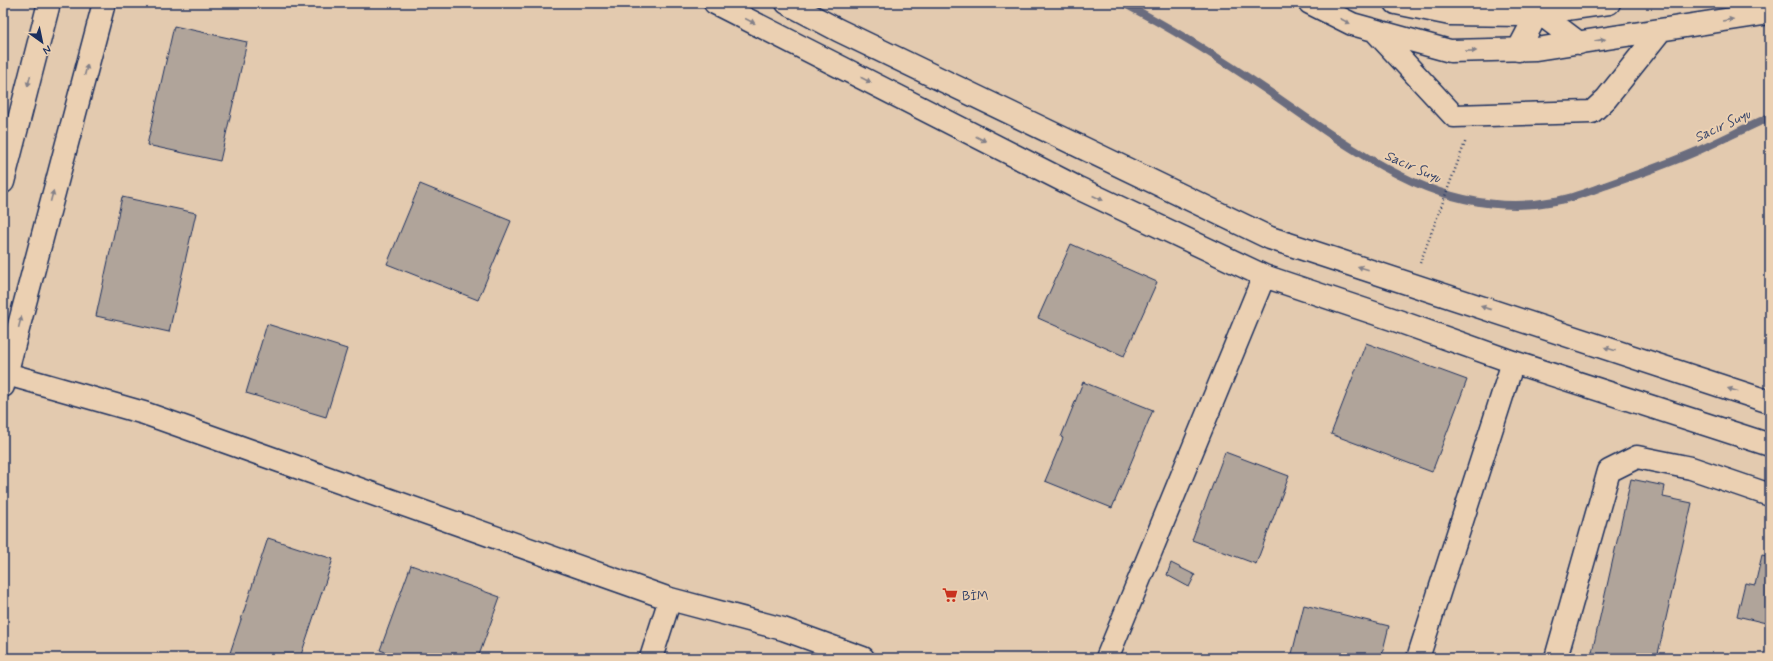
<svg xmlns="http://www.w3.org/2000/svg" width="1773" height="661" font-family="Mynerve,sans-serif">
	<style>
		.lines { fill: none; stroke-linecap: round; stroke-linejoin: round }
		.stream { stroke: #6a6c7e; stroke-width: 8 }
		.building { fill: #b0a49a; stroke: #1b2f5e }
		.minor-casing { stroke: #1b2f5e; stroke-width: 25 }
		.path { stroke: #1b2f5e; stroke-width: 2.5; stroke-dasharray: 1 3; stroke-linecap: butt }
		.minor { stroke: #ebd0b2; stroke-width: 22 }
		.oneway { fill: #838088 }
		.labels { text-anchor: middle; stroke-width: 4; stroke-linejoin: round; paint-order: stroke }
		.poi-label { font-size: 13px; fill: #1b2f5e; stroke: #ebd0b2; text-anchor: start }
		.water-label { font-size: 14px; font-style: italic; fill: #354369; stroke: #ebd0b2 }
	</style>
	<rect width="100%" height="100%" fill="#e3caaf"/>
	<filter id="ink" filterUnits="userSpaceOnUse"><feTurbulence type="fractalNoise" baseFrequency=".025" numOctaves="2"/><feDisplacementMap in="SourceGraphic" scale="8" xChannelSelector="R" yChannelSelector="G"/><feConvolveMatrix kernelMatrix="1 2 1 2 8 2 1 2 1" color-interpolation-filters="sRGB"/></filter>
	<g filter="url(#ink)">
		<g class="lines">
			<path class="stream" d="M1123 3C1173 29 1221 59 1268 91 1353 150 1444 223 1555 201 1574 198 1592 190 1610 184 1639 174 1667 164 1695 152 1720 141 1745 128 1770 117"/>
		</g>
		<path class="building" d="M174 26 247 42 220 161 147 145Z
			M420 184 511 221 478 300 387 264Z
			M122 197 196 213 169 332 96 316Z
			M1071 244 1157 282 1124 356 1038 318Z
			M267 324 347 349 326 417 246 393Z
			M1366 343 1467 380 1432 472 1331 434Z
			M1083 382 1153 410 1112 508 1045 481 1063 438 1061 437Z
			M1225 452 1289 476 1256 564 1192 540Z
			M1631 479 1665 486 1663 497 1692 503 1657 658 1637 653 1636 658H1595L1591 657Z
			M268 538 333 559 300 658H234L229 656Z
			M1762 555 1770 557V624L1737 616 1745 583 1755 585Z
			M1171 563 1195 575 1189 587 1167 575Z
			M411 565 500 597 478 658H401L380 650Z
			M1304 605 1389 626 1381 658H1291Z"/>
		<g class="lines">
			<defs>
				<path id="minor" d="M715 3 1076 187 1264 276 1398 321 1513 362 1770 445
					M787 3 838 30 1270 238 1770 402
					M1310 3 1352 24 1450 51 1536 49 1770 13
					M1396 3 1450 14 1523 15 1609 3
					M1536 5 1538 12 1579 43
					M1376 32 1454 116 1592 112 1606 99 1661 30
					M1518 50 1538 12
					M3 182 49 3
					M7 374 144 413 670 599 783 629 863 658
					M3 386 104 3
					M651 658 670 599
					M1107 658 1264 276
					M1418 658 1513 362
					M1556 658 1609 471 1637 457 1691 468 1770 495"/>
			</defs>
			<use href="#minor" class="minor-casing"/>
			<path class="path" d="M1420 263 1466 140"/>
			<use href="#minor" class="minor"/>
		</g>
		<defs><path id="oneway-solid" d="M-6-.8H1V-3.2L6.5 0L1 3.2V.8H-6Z"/></defs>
		<g class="oneway">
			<use href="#oneway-solid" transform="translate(1728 20) rotate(-9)"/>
			<use href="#oneway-solid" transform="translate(750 21) rotate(27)"/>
			<use href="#oneway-solid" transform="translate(1345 21) rotate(27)"/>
			<use href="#oneway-solid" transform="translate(1600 40) rotate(-9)"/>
			<use href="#oneway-solid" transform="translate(1471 51) rotate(-1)"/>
			<use href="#oneway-solid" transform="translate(86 70) rotate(-75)"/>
			<use href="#oneway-solid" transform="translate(866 80) rotate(27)"/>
			<use href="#oneway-solid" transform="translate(29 81) rotate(104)"/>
			<use href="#oneway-solid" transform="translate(981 139) rotate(27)"/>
			<use href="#oneway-solid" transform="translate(52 196) rotate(-75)"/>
			<use href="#oneway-solid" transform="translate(1098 198) rotate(25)"/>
			<use href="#oneway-solid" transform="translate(1363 268) rotate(-162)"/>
			<use href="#oneway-solid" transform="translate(1486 308) rotate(-162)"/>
			<use href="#oneway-solid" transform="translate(20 322) rotate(-76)"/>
			<use href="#oneway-solid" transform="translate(1610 349) rotate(-162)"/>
			<use href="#oneway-solid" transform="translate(1733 390) rotate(-162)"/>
		</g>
	</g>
	<defs>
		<symbol id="supermarket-bare" viewBox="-9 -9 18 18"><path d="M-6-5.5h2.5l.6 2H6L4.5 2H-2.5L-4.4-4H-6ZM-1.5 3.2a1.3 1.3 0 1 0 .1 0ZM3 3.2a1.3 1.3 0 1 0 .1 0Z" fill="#c8321e" stroke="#ebd0b2" stroke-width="2.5" paint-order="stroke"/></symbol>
	</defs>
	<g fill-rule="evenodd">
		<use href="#supermarket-bare" x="939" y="584" width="22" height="22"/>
	</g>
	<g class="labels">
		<g class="poi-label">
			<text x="962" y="600">BİM</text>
		</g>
		<g class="water-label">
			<text transform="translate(1722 125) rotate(-25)" y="5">Sacır Suyu</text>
			<text transform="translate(1413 166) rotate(24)" y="5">Sacır Suyu</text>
		</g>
	</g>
	<rect width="1773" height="661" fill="none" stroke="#ebd0b2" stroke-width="16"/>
	<rect x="8" y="8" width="1757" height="645" fill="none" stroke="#1b2f5e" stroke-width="1.5" filter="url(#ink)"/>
	<g transform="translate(42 42) rotate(147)" stroke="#ebd0b2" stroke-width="3" paint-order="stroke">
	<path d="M0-3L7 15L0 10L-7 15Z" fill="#1b2f5e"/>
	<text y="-6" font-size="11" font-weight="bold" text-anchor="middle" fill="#1b2f5e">N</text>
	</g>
</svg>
